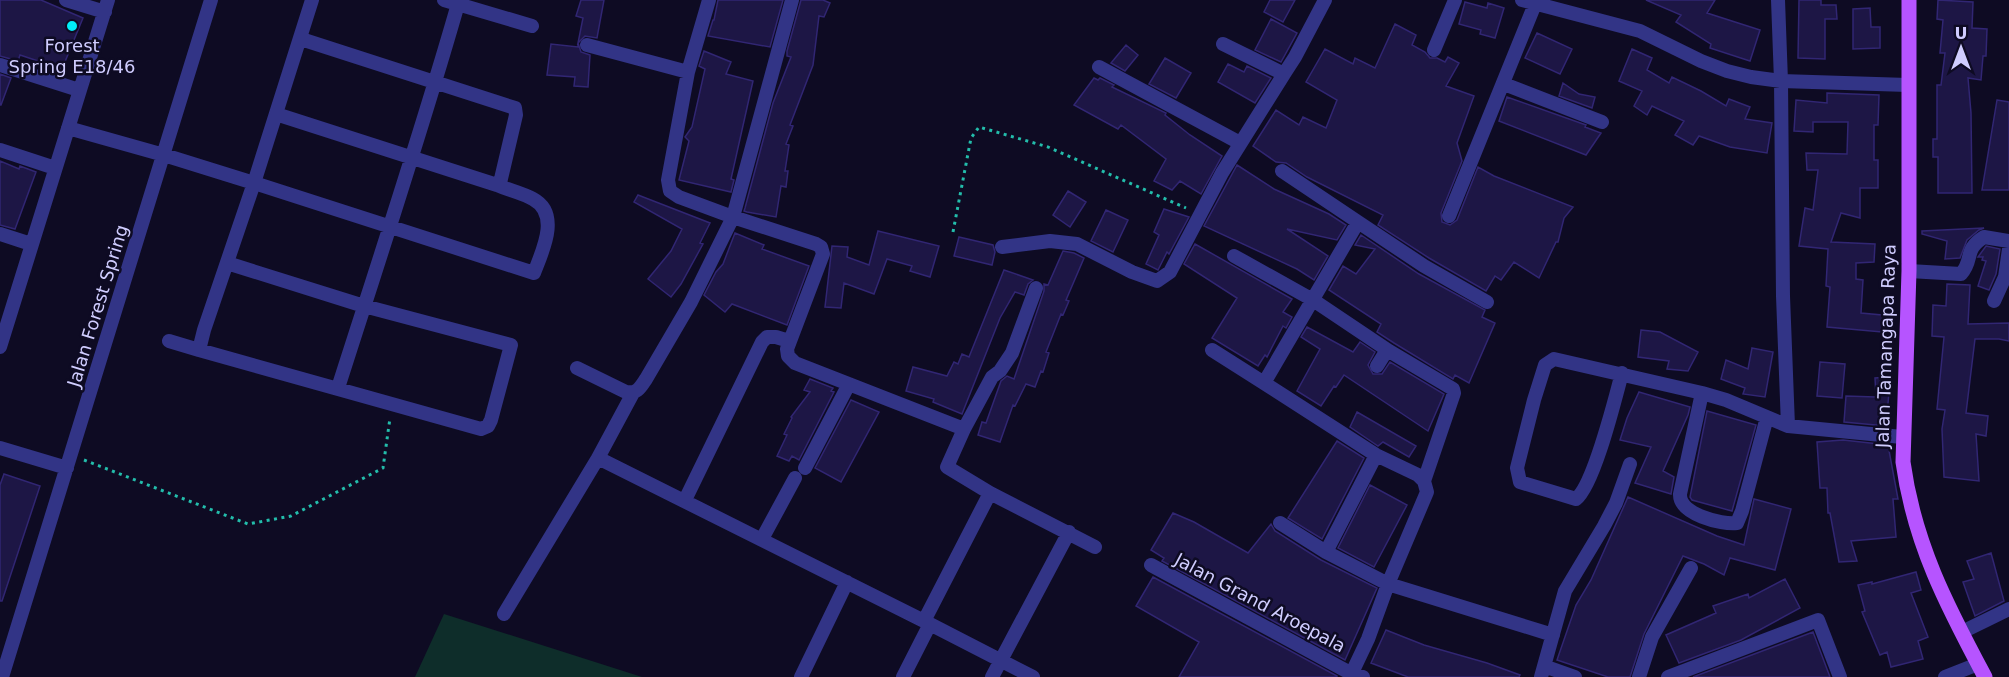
<svg xmlns="http://www.w3.org/2000/svg" width="2009" height="677" font-family="'DejaVu Sans',sans-serif">
	<style>
		.green { fill: #0e2d2a }
		.building { fill: #1d1645; stroke: #312673; stroke-width: 1.5 }
		.lines { fill: none; stroke-linecap: round; stroke-linejoin: round }
		.path { stroke: #23bdab; stroke-width: 3; stroke-dasharray: 3 4.5; stroke-linecap: butt }
		.street { stroke: #323486; stroke-width: 14 }
		.primary { stroke: #b654ff; stroke-width: 15 }
		.poi-dot { fill: #00edf8; stroke: #0e0b23; stroke-width: 2 }
		.labels { text-anchor: middle; stroke-width: 5; stroke-linejoin: round; paint-order: stroke }
		.poi-label { font-size: 18px; fill: #d0cdff; stroke: #0e0b23 }
		.street-label { font-size: 18px; fill: #d0cdff; stroke: #0e0b23 }
	</style>
	<rect width="100%" height="100%" fill="#0e0b23"/>
	<path class="green" d="M444 614 642 677H415Z"/>
	<path class="building" d="M0 0H41L83 18 62 69 20 55 18 61 0 56Z
		M581 0H604L597 38 585 36 578 43 583 18 576 16Z
		M718 0H783L770 47 708 36 713 20H714Z
		M801 0H823L830 3 824 17 819 16 813 65 790 125 793 126 786 144 789 145 785 171H788L786 187 781 186 776 217 747 212 744 211 745 208 773 103 791 57 787 56V51Z
		M1270 0H1295L1283 22 1264 12Z
		M1646 0H1715L1707 13 1760 30 1750 61 1710 48 1711 44 1676 22 1681 15Z
		M1799 0H1821V5H1836L1837 19H1825V59L1798 58Z
		M1938 0 1973 2 1972 28 1987 29 1986 56H1983L1981 80 1968 78 1971 113 1972 193H1938V157H1933V139H1937V85H1941L1945 53H1940L1943 20 1937 19Z
		M1465 2 1487 8 1488 3 1504 8 1495 38 1480 34 1481 30 1459 24Z
		M1870 8 1871 27H1880V48L1853 49V9Z
		M1271 19 1297 33 1281 62 1255 50Z
		M1395 24 1416 35 1412 45 1425 52 1430 58H1437L1445 62 1448 57 1459 63 1446 86 1474 96 1457 143 1462 161 1441 213 1442 222 1450 225 1457 220 1478 167 1494 176 1573 207 1564 218 1558 242H1556L1539 278 1514 262 1501 280 1495 276 1486 291 1429 258 1378 225 1383 215 1307 177 1286 163 1276 162 1253 146 1276 110 1299 125 1303 117 1326 128 1337 100 1306 82 1325 49 1353 64 1355 58 1375 68Z
		M1537 33 1572 49 1560 74 1525 58Z
		M578 43 581 52 590 55 588 87 574 86 575 77 547 75 551 44 578 47Z
		M1126 45 1138 55 1125 71 1111 63Z
		M1632 49 1652 58 1647 70 1669 83 1672 77 1701 91 1726 106 1729 99 1750 107 1745 119 1772 123 1767 153 1730 147 1699 136 1693 145 1675 135 1684 121 1652 106 1647 115 1634 106 1642 91 1619 81Z
		M704 51 731 62 726 74 753 81 731 179 734 180 731 192 679 180 689 141 685 137 692 127 705 69 699 66Z
		M1165 58 1191 73 1176 98 1149 84Z
		M1228 64 1244 72 1247 66 1271 78 1255 103 1218 82Z
		M0 74 11 78 1 105H0Z
		M1094 78 1098 80 1100 78 1114 85 1112 87 1166 113 1165 115 1190 135 1222 156 1201 194 1180 181 1172 190 1154 181 1166 159 1121 125 1118 129 1074 105Z
		M1563 83 1579 94 1595 97 1592 108 1559 96Z
		M1827 93 1879 95 1878 125H1874V160H1878V188H1860V218L1841 213 1831 242 1875 244 1874 262 1856 263V279L1863 280 1861 313 1893 316V333L1827 327 1830 287 1826 286 1828 249 1799 246 1805 208 1813 210 1818 170H1807L1806 153 1847 154 1848 122H1813V132L1794 131 1796 100 1827 103Z
		M1507 97 1586 125 1585 127 1601 133 1586 155 1499 121Z
		M1997 100 2009 102V190H1982Z
		M0 161 19 169 20 166 36 172 15 229 0 225Z
		M1237 165 1274 189 1329 214 1346 225 1337 240 1287 229 1328 256 1314 280 1297 269 1204 226Z
		M1068 191 1086 202 1070 227 1053 215Z
		M638 195 710 223 700 243 703 244 681 284 671 297 648 279 671 251 682 229 634 202Z
		M1164 209 1189 217 1169 254 1167 252 1158 270 1146 264 1159 235 1154 232Z
		M1106 210 1128 220 1113 252 1091 241Z
		M1984 228 1979 230 1967 240 1960 258 1945 259 1947 241 1922 234V231Z
		M878 231 939 246 930 277 910 271 912 266 887 259 874 294 844 283 841 308 825 307 832 246 848 247 847 257 869 265Z
		M735 233 764 245 762 249 809 266 787 325 732 304 725 312 704 295 716 272 723 264Z
		M1361 235 1419 274 1485 310 1482 317 1495 323 1469 383 1455 375 1453 379 1394 343 1377 332 1381 324 1329 290 1343 266 1356 274 1375 249 1355 245Z
		M959 237 993 245 995 252 992 265 954 256Z
		M1195 244 1292 299 1283 312 1292 317 1286 328 1283 326 1267 357 1265 355 1258 366 1212 338 1237 298 1184 264Z
		M1986 246 2000 249 1996 274 1989 290 1978 286 1986 261 1982 260 1983 257H1978Z
		M1063 251 1074 253 1084 258 1066 300 1069 301 1063 315 1061 314 1046 352 1049 353 1043 372 1041 371 1035 387 1026 384 1015 406 1013 405 1000 442 978 435 982 422 986 423 1001 381 1007 376 1014 379 1044 291V284L1048 285Z
		M1004 270 1033 280 1028 284 1024 295 1015 292 1000 318 962 414 933 402 934 399 906 391 913 367 947 376 954 362 958 364 962 354 969 357Z
		M1947 284 1970 285 1968 324 2009 323V341L1999 339H1975L1966 413 1988 416 1986 436 1976 434 1979 481 1944 477 1942 429 1945 410 1937 409 1944 337 1932 336 1933 305 1946 306Z
		M1307 327 1353 352 1360 342 1375 352 1368 365 1373 374H1382L1390 362 1444 394 1428 431 1344 375 1336 387 1334 386 1321 406 1297 391 1320 349 1301 337Z
		M1641 330 1660 332 1698 352 1688 371 1667 369 1669 361 1638 357Z
		M1752 348 1773 352 1765 397 1743 394 1745 388 1721 379 1726 360 1748 369Z
		M1820 362 1845 364 1842 398 1817 396Z
		M1888 377 1889 392 1886 426 1844 422 1846 396 1876 397 1875 378Z
		M810 379 833 388 831 391 834 392 799 460 792 456 789 461 777 456 787 435 784 434 792 418 791 417 810 392 804 390Z
		M1639 392 1690 407 1688 415 1663 471 1674 477 1671 494 1635 483 1651 447 1620 440 1627 418Z
		M851 400 879 412 841 482 815 468Z
		M1707 411 1756 425 1732 511 1692 500 1690 497Z
		M1357 412 1416 446 1409 457 1383 442 1378 446 1350 427Z
		M1843 440 1888 445 1898 499H1893L1896 537 1851 541 1857 561 1839 562 1830 513H1828L1827 488H1820L1817 442Z
		M1337 441 1364 458 1322 539 1288 518Z
		M4 474 40 486 2 601H0V485Z
		M1370 485 1407 505 1374 567 1338 548Z
		M1628 497 1717 536 1744 545 1754 499 1791 509 1775 570 1730 558 1724 575 1704 564 1683 556 1644 634 1630 677H1608L1557 660 1576 605 1591 580Z
		M1173 513 1194 522 1248 553 1271 524 1275 531 1321 560 1377 588 1345 660 1162 561 1164 558 1151 550Z
		M1991 553 2004 601 1975 616 1963 582 1974 579 1967 561Z
		M1916 572 1921 590 1911 593 1928 637 1918 641 1923 659 1891 667 1887 652 1880 655 1862 612 1865 611 1858 585 1872 582V584Z
		M1153 577 1337 676V677H1179L1199 642 1136 606Z
		M1785 579 1800 608 1741 640 1679 663 1666 635 1716 613 1713 606 1748 594 1749 598Z
		M1386 630 1424 645 1487 663 1520 675 1519 677H1408L1371 663Z
		M1813 632 1830 677H1693Z"/>
	<g class="lines">
		<path class="path" d="M953 232 971 138 979 127 1048 147 1186 208
			M84 460 248 524 291 516 383 468 390 418"/>
		<path class="street" d="M66 0 105 12
			M444 0 532 26
			M709 0 688 72 668 180 670 191 679 197 733 217 816 244 821 247 823 254 787 349 788 356 795 363 964 429 992 377 1000 371 1012 353 1036 288
			M1522 0 1640 31 1701 61 1727 71 1751 77 1781 81 1908 85
			M1778 0 1781 81 1783 296 1788 426 1902 437
			M1223 44 1284 74 1295 57 1325 0
			M587 45 688 72
			M1434 50 1455 0
			M0 65 79 90
			M1099 67 1240 143
			M1504 84 1602 122
			M276 114 497 185 500 183 516 115 515 108 301 39
			M68 128 164 155 254 183 312 0
			M0 150 55 168
			M1282 171 1358 222 1264 383 1376 455 1418 475 1424 481 1427 492 1388 584 1368 639 1350 677
			M1449 216 1535 4
			M1358 222 1424 266 1487 302
			M0 234 31 244
			M1002 247 1050 241 1077 244 1132 272 1157 281 1170 272 1222 173 1284 74
			M1234 256 1313 300 1389 351 1453 389 1454 393 1424 481
			M227 263 364 306 511 345 491 420 488 426 481 429 199 350 204 330 254 183 534 273C542 252 561 214 533 199 522 193 508 190 497 185
			M1909 271 1961 274C1974 260 1963 250 1984 237L2009 241
			M1994 301 2005 277 2009 249
			M169 341 199 350
			M0 347 108 0
			M1212 350 1264 383
			M1377 366 1387 350
			M577 368 626 392C637 394 640 388 646 379L691 302 733 217 792 0
			M1622 373C1615 399 1594 485 1576 499L1520 482 1517 468 1534 400 1545 365 1554 359 1702 393 1726 400 1788 426
			M338 388C379 260 421 133 458 4
			M1702 393 1680 494C1679 514 1721 525 1737 523L1742 511 1767 417
			M964 429 947 467 990 493 1095 547
			M0 448 67 468
			M598 458 924 621 990 493
			M805 468 849 384
			M685 500 762 342 767 337H776L789 341
			M1280 523 1326 552 1388 584 1553 635
			M762 539 795 478
			M1326 552 1376 455
			M1151 565 1352 674 1363 677
			M504 614 598 458 633 393
			M924 621 1033 677
			M1962 632 2009 609
			M1544 666 1575 677
			M2 677 211 0
			M801 677 847 582
			M903 677 930 624
			M992 677 1069 532
			M1541 677 1565 591 1604 526 1616 503 1630 464
			M1639 677 1652 637 1691 568
			M1668 677 1818 620 1840 677
			M1945 677 1978 664"/>
		<path class="primary" d="M1909 0V271L1903 462C1914 543 1947 606 1985 677"/>
	</g>
	<circle class="poi-dot" cx="72" cy="26" r="6"/>
	<g class="labels">
		<g class="poi-label">
			<text x="72" y="52">Forest<tspan x="72" dy="21">Spring E18/46</tspan></text>
		</g>
		<g class="street-label">
			<text transform="translate(98 306) rotate(-73)" y="6">Jalan Forest Spring</text>
			<text transform="translate(1886 346) rotate(-88)" y="6">Jalan Tamangapa Raya</text>
			<text transform="translate(1260 603) rotate(28)" y="6">Jalan Grand Aroepala</text>
		</g>
	</g>
	<g transform="translate(1961 48)" stroke="#0e0b23" stroke-width="4.5" paint-order="stroke">
	<path d="M0-4.5L10 22L0 15L-10 22Z" fill="#d0cdff"/>
	<text y="-9" font-size="16" font-weight="bold" text-anchor="middle" fill="#d0cdff">U</text>
	</g>
</svg>
